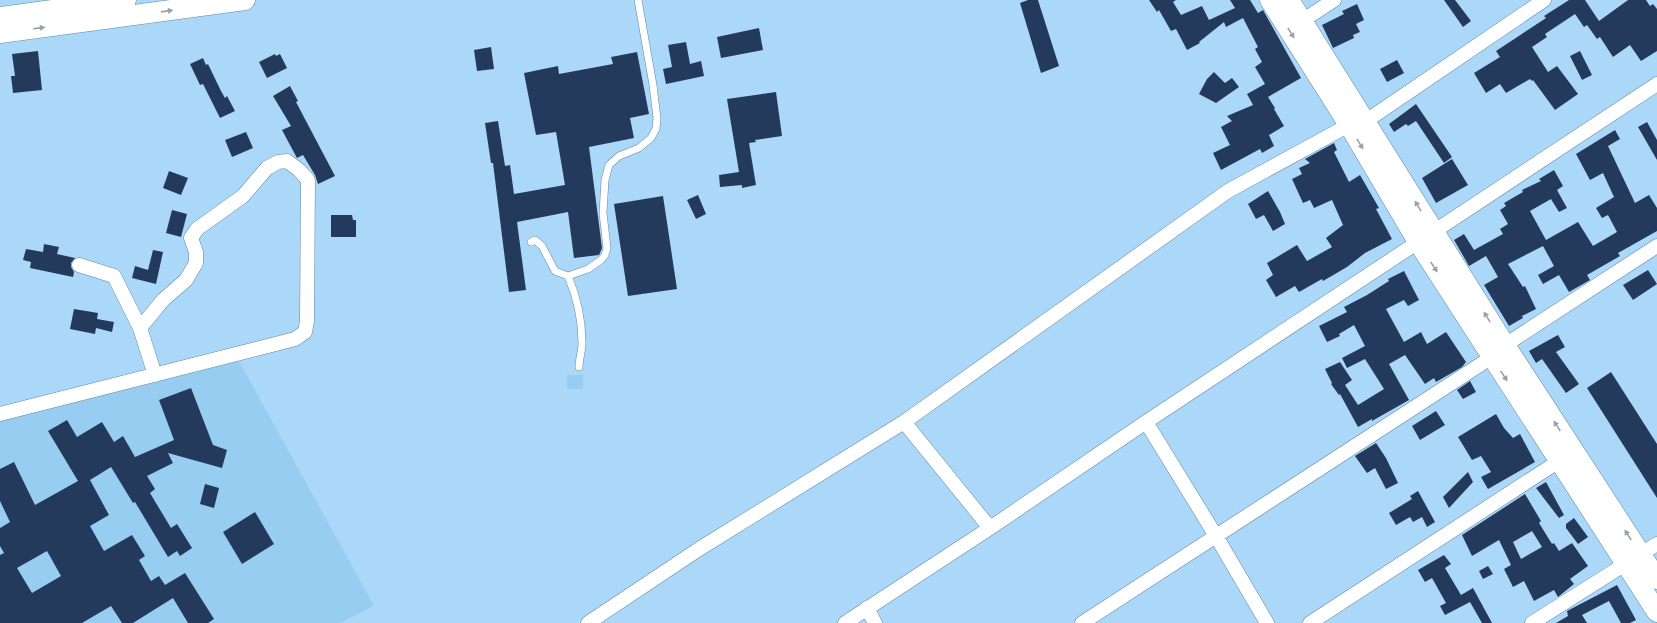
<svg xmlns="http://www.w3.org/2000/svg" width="1657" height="623" font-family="'PT Sans Narrow',sans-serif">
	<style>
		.built { fill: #98cdf2 }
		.building { fill: #243a5c; fill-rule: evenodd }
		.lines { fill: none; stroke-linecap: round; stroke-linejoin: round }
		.lane-casing { stroke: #5e89a7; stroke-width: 8 }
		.street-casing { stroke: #5e89a7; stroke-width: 15 }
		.secondary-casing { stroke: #5e89a7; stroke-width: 21 }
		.lane { stroke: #fff; stroke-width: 7 }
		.street { stroke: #fff; stroke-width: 14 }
		.secondary { stroke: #fff; stroke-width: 20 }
		.oneway { fill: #9aa0a4 }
	</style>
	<rect width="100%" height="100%" fill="#abd8f8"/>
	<path class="built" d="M239 361 374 606 340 623H0V421Z
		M567 375H583V389H567Z"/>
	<path class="building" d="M1028 0H1038L1059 66 1041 73 1020 3Z
		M1149 0H1176L1173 2 1181 15 1202 6 1209 20 1235 8 1230 0H1250L1258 13 1263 10 1301 78 1268 97 1275 108 1274 109 1284 126 1269 135 1274 146 1262 153 1260 149 1221 170 1213 153 1230 145 1221 127 1232 121 1227 116 1253 105 1247 94 1265 84 1255 67 1262 62 1255 49 1258 47 1243 18 1226 27 1224 22 1199 42 1200 43 1187 50 1176 29 1171 31 1159 10 1157 12Z
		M1444 0H1455L1471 21 1463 27Z
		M1569 0H1585L1599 21 1628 0H1646L1650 6 1653 4 1657 9V51L1641 61 1630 45 1613 57 1600 37 1597 39 1587 25 1584 27 1575 14 1545 34 1547 37 1532 47 1548 72 1557 66 1578 94 1555 110 1533 80 1532 81 1530 79 1506 93 1500 84 1486 93 1474 73 1500 57 1496 51 1546 18 1544 16Z
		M1357 4 1364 20 1356 24 1360 32 1353 35 1354 38 1333 48 1322 25 1344 14 1342 11Z
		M759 28 763 50 721 58 717 37Z
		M686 42 690 64 701 61 704 76 666 84 663 69 672 67 668 45Z
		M491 47 494 69 477 71 474 50Z
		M38 51 42 90 13 93 11 76H15L12 54Z
		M1580 51 1592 75 1582 80 1570 56Z
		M637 52 649 114 630 118 634 138 589 147 602 248 600 253 599 255 574 258 568 212 517 222 526 290 509 292 493 163H491L485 123 498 121 505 166 510 165 514 194 565 185 556 132 536 135 524 73 558 66 559 74 613 64 611 57Z
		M275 54 276 56 280 54 287 68 267 78 259 62Z
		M203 58 206 65 208 64 221 91 225 98 227 96 235 111 220 118 203 84 200 85 190 64Z
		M1397 60 1404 73 1387 82 1380 69Z
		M1214 72 1225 83 1232 78 1239 87 1216 103 1199 94 1207 79Z
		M290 86 298 101 296 102 335 176 318 184 315 175 303 155 297 158 282 130 291 126 273 96Z
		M776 92 782 136 755 140 756 142 749 143 756 185 742 188V185L720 187 719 175 739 172 727 99Z
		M1416 104 1452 157 1444 163 1416 121 1408 126 1406 124 1394 132 1389 124Z
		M1647 122 1657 140V160L1638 127Z
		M1615 130 1620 139 1608 146 1635 203 1649 195 1657 208V231L1618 253 1620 256 1587 275 1590 280 1569 292 1559 275 1543 284 1538 275 1554 266 1543 246 1508 264 1523 287 1525 286 1536 309 1522 316 1523 318 1509 326 1484 285 1498 277 1486 256 1469 266 1454 240 1464 234 1474 250 1503 234 1500 229 1508 224 1500 210 1506 206 1504 203 1523 192 1522 190 1541 181 1539 179 1554 170 1563 186 1557 190 1567 208 1559 212 1551 199 1530 211 1546 240 1578 222 1593 246 1617 232 1608 215 1602 218 1596 208 1614 197 1603 173 1590 180 1576 154Z
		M246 132 253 148 232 157 225 140Z
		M1334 143 1337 150 1334 152 1349 182 1360 175 1379 208 1376 209 1392 239 1365 253 1347 267 1323 281 1322 279 1299 292 1295 286 1276 297 1266 280 1273 275 1267 263 1297 245 1307 261 1332 247 1326 238 1343 225 1332 200 1314 208 1310 200 1303 203 1292 179 1302 174 1299 168 1310 163 1305 159Z
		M1452 159 1468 185 1436 203 1422 178Z
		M169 171 188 178 181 195 163 188Z
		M1268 191 1280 212 1285 224 1273 231 1264 215 1256 219 1248 204Z
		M698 195 706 214 696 219 687 200Z
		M663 196 677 289 628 296 614 204Z
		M172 210 187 214 181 237 166 233Z
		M331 215H352L353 220H356V237H331Z
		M44 244 59 247 57 254 75 258 71 263V267L74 272 73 277 30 268 31 262 23 260 26 249 43 252Z
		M153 250 163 252 156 284 132 278 135 266 148 270Z
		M1648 270 1657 284 1633 300 1623 285Z
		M1404 271 1419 300 1408 306 1404 300 1386 309 1404 342 1421 332 1427 344 1446 332 1466 362 1462 367 1436 382 1434 378 1425 384 1405 355 1389 364 1409 400 1372 421V419L1358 427 1340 394 1339 395 1331 384 1332 383 1325 369 1340 362 1352 380 1345 385 1358 405 1384 389 1365 359 1347 368 1342 358 1365 346 1354 325 1339 334 1340 336 1327 342 1319 326 1347 312 1344 307 1367 295 1389 281 1388 279Z
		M74 309 98 313 97 319 114 322 112 332 96 328 95 334 70 329Z
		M1558 335 1565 347 1556 352 1579 384 1566 393 1542 359 1536 363 1529 351Z
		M1611 372 1657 444V498L1587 388Z
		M1470 381 1476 392 1463 399 1457 390Z
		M191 388 213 445 227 450 222 468 168 453 173 463 147 476 155 489 150 493 171 528 177 524 192 548 180 556 177 551 168 557 135 502 133 503 111 467 90 480 109 515 90 526 104 551 132 535 145 556 139 560 151 581 159 576 165 585 185 573 214 619 208 623H188L173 598 133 623H122L111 606 82 623H0V555L4 553 0 546V528L10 522 0 501V469L14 462 35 505 78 481 48 431 67 420 77 437 102 422 114 442 123 436 135 457 174 440 159 400ZM47 551 61 576 32 593 17 568Z
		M1436 411 1445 425 1420 440 1412 426Z
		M1496 414 1504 428 1513 438 1520 434 1535 462 1488 489 1481 477 1491 472 1481 456 1472 460 1458 437Z
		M1376 443 1386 458 1398 483 1386 489 1375 468 1367 473 1355 456Z
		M1468 472 1473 482 1449 508 1443 497Z
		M1546 482 1564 515 1559 518 1536 488Z
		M205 484 219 488 214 508 200 504Z
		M1418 491 1435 522 1427 527 1422 517 1413 522 1410 517 1396 525 1389 513 1412 499 1410 496Z
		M1525 494 1541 521 1539 523 1552 544 1554 543 1559 551 1572 543 1588 566 1570 579 1574 584 1558 597 1554 590 1534 601 1524 581 1513 587 1504 569 1511 565 1499 540 1472 556 1462 535ZM1532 531 1542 547 1521 559 1513 542Z
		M255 512 274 544 242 564 223 532Z
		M1574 518 1588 537 1578 544 1566 528V524Z
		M1444 555 1451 564 1445 568 1461 595 1473 588 1492 623H1482L1470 602 1445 615 1440 606 1446 603 1432 578 1425 582 1418 570Z
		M1488 566 1493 574 1483 579 1479 571Z
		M1617 585 1636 620 1630 623H1621L1609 601 1582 615 1587 623H1556L1568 616 1567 611Z"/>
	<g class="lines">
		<defs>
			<path id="lane" d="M531 242 535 240 542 246 555 271 568 276 588 269 601 260 605 255 607 248 603 213 605 180 609 165 619 156 639 148 651 138 656 129 657 118 653 85 638 0
				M568 276C577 297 582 319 582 343 582 351 579 359 579 367"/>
			<path id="street" d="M1302 21 1334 0
				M1366 121 1544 0
				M79 265 114 276 140 328 155 375
				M1505 345 1657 246
				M0 414 295 339 305 332 307 321 308 180 299 170 287 161 278 162 267 168 243 196 197 229 191 238 196 252V263L186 280 163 300 140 328
				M904 422 990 528
				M1146 422 1216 536 1267 623
				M867 608 875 623
				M588 623 699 549 904 422 1228 191 1349 125
				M845 623 990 528 1146 422 1657 84
				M1082 623 1492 357
				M1310 623 1559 461
				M1532 623 1657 544"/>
			<path id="secondary" d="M1270 0 1349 125 1418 242 1657 612
				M1289 0 1505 345 1657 579
				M0 17 126 0
				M0 33 245 0"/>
		</defs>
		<use href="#lane" class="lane-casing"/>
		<use href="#street" class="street-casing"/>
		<use href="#secondary" class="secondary-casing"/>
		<use href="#lane" class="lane"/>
		<use href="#street" class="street"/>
		<use href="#secondary" class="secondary"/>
	</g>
	<defs><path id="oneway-solid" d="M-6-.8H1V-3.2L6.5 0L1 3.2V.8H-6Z"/></defs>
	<g class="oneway">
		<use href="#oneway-solid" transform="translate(167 11) rotate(-8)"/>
		<use href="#oneway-solid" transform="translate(39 28) rotate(-7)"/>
		<use href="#oneway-solid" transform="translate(1291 33) rotate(58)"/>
		<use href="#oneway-solid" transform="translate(1360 144) rotate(59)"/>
		<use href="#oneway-solid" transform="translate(1418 206) rotate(-121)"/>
		<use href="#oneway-solid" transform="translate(1434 267) rotate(57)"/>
		<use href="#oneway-solid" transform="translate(1487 317) rotate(-122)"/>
		<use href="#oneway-solid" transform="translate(1504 376) rotate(57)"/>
		<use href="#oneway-solid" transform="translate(1557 426) rotate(-123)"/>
		<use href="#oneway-solid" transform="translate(1628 535) rotate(-123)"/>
	</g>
</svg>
